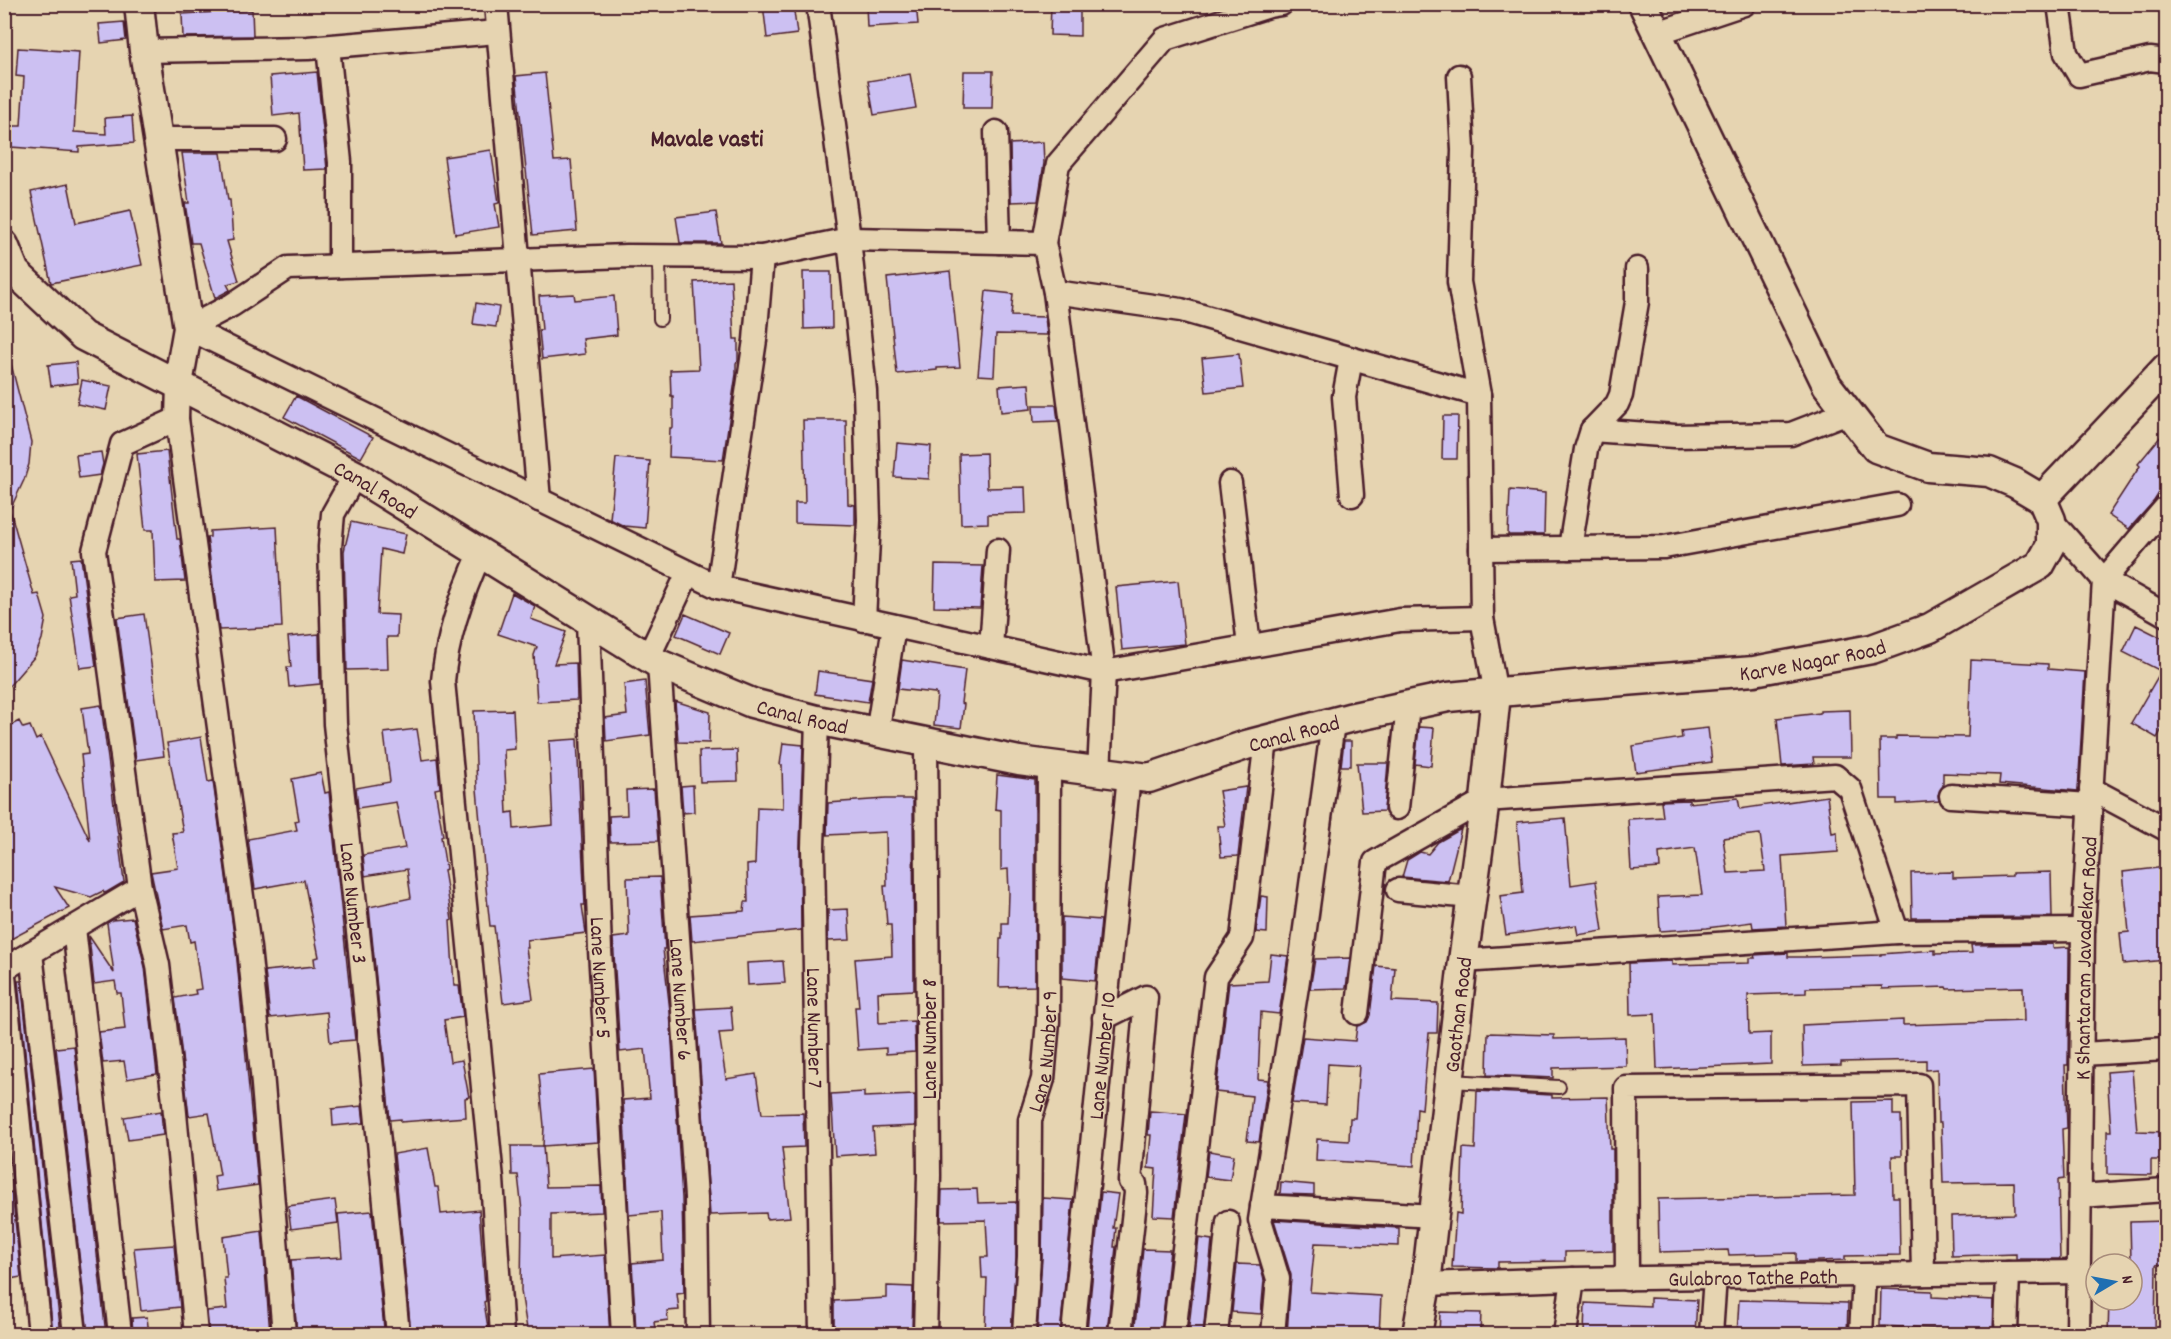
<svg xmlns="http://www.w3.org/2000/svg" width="2171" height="1339" font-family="Dekko,sans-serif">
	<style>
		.building { fill: #ccc0f2; stroke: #4a1f2b; stroke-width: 1.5; fill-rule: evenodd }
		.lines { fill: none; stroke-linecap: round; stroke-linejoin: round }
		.service-casing { stroke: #4a1f2b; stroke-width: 16 }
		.minor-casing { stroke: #4a1f2b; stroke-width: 27 }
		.tertiary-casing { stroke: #4a1f2b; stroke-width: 33 }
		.service { stroke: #e6d4b1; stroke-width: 12 }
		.minor { stroke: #e6d4b1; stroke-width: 22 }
		.tertiary { stroke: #e6d4b1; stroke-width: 28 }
		.labels { text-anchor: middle; stroke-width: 6; stroke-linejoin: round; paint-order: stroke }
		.street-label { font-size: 22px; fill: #4a1f2b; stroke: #e6d4b1 }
		.neighbourhood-label { font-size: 24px; font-weight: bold; fill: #4a1f2b; stroke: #e6d4b1 }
	</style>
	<rect width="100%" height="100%" fill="#e6d4b1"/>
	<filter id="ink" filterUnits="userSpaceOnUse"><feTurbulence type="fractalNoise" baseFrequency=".0167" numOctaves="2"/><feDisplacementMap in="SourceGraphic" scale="12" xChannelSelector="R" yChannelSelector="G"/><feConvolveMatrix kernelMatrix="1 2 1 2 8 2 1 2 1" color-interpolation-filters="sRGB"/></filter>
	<g filter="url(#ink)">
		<path class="building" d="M763 4H793L797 34 767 38Z
			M866 4H916L918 24 867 27Z
			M1051 4H1080V36L1050 35Z
			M252 10 253 36 183 37 182 14Z
			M124 22 126 40 101 43 99 24Z
			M18 48 79 52 74 132 106 134 105 118 132 116 134 143 79 147V152L11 147 13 126H21L24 77 16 76Z
			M964 71H993L992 108H963Z
			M317 72 327 169 303 170 299 113 273 116 270 76Z
			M545 73 554 161 571 160 577 231 533 235 516 76Z
			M910 74 916 108 874 115 868 81Z
			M1043 142 1044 163 1038 201 1011 202 1010 144Z
			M491 150 499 203 495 204 499 227 455 234 444 157Z
			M182 153H221L228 200H230L233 240 227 241 239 281 227 284 230 290 215 298 199 243H191L185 203H189Z
			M68 184 76 223 130 211 142 265 51 283 31 192Z
			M716 212 721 243H680L676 217Z
			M950 271 960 367 937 368V370L897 374 887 278Z
			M803 272H831L832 328 804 329Z
			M731 280 734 339H738V361L736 363V374L723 460 669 457 670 428H673V396H671L670 370 699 369 694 282Z
			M986 291 1013 294 1011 316 1045 317 1047 335 996 334 994 376 978 375Z
			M574 294 575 300 614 296 617 335 583 339 585 354 542 359 539 330H542L539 296Z
			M476 303 499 307 496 327 473 324Z
			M1239 354 1243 388 1206 392 1202 358Z
			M76 362 78 383 51 386 48 365Z
			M11 364 31 442 29 464 24 480 10 510 34 595 39 594 46 618 42 639 35 656 4 692V635L10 619 9 595 4 597V365Z
			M82 380 111 386 106 410 77 404Z
			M1029 384 1031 409 1001 412 999 386Z
			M296 396 373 437 361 458 284 417Z
			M1033 405H1056L1058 421 1034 422Z
			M1443 416H1458L1457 459H1442Z
			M803 420H846L848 504 855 505V525L795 523V503H805Z
			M2166 430V482L2154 501 2129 529 2108 515 2140 466 2138 464Z
			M897 443 931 446 929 479 894 477Z
			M167 451 177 539H180L185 581 155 582 153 530H145L137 454Z
			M101 452 103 464 100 475 79 478 76 455Z
			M986 453 987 488 1025 487 1026 513 988 514V523L961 524 959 454Z
			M616 458 650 461 645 528 624 526 610 519Z
			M1510 490 1545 493 1544 535H1508Z
			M351 522 406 534 402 554 381 549 377 614 398 615 397 637H387L388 669 347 670 344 551Z
			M277 527 282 627 219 630 207 537H210V531Z
			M81 558 96 666 80 668 69 595 75 594 71 559Z
			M935 565 983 566 980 608 934 607Z
			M1178 581 1185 644 1122 650 1116 587Z
			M512 593 535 606 531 619 566 632 554 664 576 663 577 700 537 702 534 655 537 647 498 634Z
			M144 614 164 756 136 760 117 618Z
			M685 614 729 633 720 654 676 635Z
			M2136 625 2166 640V722L2157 738 2131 723 2161 671 2123 652Z
			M319 634 320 684 289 687 287 667H291L288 637Z
			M902 660 965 670 961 703 964 704 961 728 934 725 937 695 935 693 898 689Z
			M1971 660 2048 664V669L2085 672 2078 791 1999 784 2000 775 1943 773V786L1938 795 1939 801 1897 804V799H1881L1880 739H1896V736L1968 737Z
			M818 671 872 679 868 702 815 694Z
			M645 681 650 735 606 741 605 718 627 715 624 684Z
			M675 701 710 712 709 743 678 742Z
			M101 705 124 882 107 892 104 893 103 891 91 897 55 887 69 908 11 939 4 928V729L19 721 23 728 30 726 36 740 41 737 90 841 81 755 88 754 82 708Z
			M513 710 515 749 504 750 507 813 513 812 514 829 553 825 549 741 577 739 585 905H582L586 933 527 940 528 948H526L533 999 503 1003 494 926H490L486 888 477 789 474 711Z
			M1850 710 1851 757H1813L1814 764 1782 766 1777 718 1820 713V711Z
			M1419 727 1434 728 1431 766 1415 764Z
			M1708 728 1712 762 1636 772 1632 746 1682 738 1681 731Z
			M417 729 422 760 437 758 440 788 435 789 443 836 441 837 446 869 444 870 452 920 450 921 454 986H459L463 1017 444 1020 450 1062 462 1060 469 1097 465 1098 466 1117 401 1122V1119L390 1120 369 907 411 898 407 869 365 876 363 855 405 848 396 802 358 808 356 788 390 782 384 733Z
			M201 737 208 782 213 781 236 950 258 1185 216 1191 214 1176 220 1175 209 1113 189 1116 175 998 196 994 195 990 201 989 194 941 190 942 187 925 163 929 151 872 178 868 172 833 183 832 167 743Z
			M1344 741H1351V766H1341Z
			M783 743 803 745 800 847 801 930 692 941 690 915 744 911 745 902H748L747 865 755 864 757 807 783 808 782 765H780Z
			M737 750 738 781 700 782 699 751Z
			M1357 763H1388L1384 811 1362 812Z
			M321 773 325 793 329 792 355 1040 330 1042 327 1012 270 1018 265 971 315 966 314 958 319 957 304 880 255 889 248 839 297 830 295 821 299 820 292 779Z
			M997 775 1035 780V986L999 987 1000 939H1002V923H1008L1009 893 1008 869 1001 870V810L995 809Z
			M693 785 694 812 683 813 681 786Z
			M1246 787 1238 856 1221 857 1218 826H1225L1219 791Z
			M654 789 658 841 610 842 609 816 627 815 626 790Z
			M1827 796 1832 833 1837 832 1838 852 1782 856 1786 926 1753 928 1752 922 1707 928 1660 931 1658 897 1702 895 1695 848 1659 853 1660 868 1631 870 1628 819 1663 817 1661 801 1689 800V803L1738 798 1740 809ZM1760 834 1765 871 1728 873 1723 838Z
			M885 799H913L914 990 878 992 879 1023 914 1021 915 1052 886 1054V1048L858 1050 855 1007H859L855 959 892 956 891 925H887L884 886H887L886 832 827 835 828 803Z
			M1565 818 1571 885 1596 881 1603 931 1578 935 1576 925 1506 935 1500 896 1523 893 1517 822Z
			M1461 829 1448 881 1402 877 1407 860 1420 852 1428 854 1438 842Z
			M2166 867V960L2123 964 2120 933 2129 932 2123 872Z
			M1953 872V878L2012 876V873L2051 872 2052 917 1912 918 1911 873Z
			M660 877 665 949H663L670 1011 682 1198 684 1293 677 1294 679 1310 667 1311 668 1320 654 1322 655 1329 636 1331 632 1263 663 1260 661 1212 629 1215 623 1100 650 1098 645 1049 620 1052 613 938 629 936 627 878Z
			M1261 896 1268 897 1267 933 1256 932Z
			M848 909 850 940 828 941V910Z
			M1062 917 1101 920 1095 981 1062 978Z
			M133 918 145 967 157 1074 127 1079 124 1061 103 1063 99 1032 125 1029 121 993H117L115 981 94 984 89 936 114 973 107 923 112 920Z
			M2053 944V948L2069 947V956L2068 1065H2065L2067 1128 2062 1129 2064 1179 2058 1180 2060 1259H2016V1254L1952 1256 1951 1216 2015 1214 2014 1182 1943 1183 1941 1123H1938L1937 1069 1926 1070V1060L1841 1062V1065L1803 1066 1802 1025 1903 1020V1025L2024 1021 2023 987 1947 989 1946 987 1882 989V986L1806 988V993L1748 995 1749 1034 1771 1033V1064L1657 1069 1655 1014 1630 1015 1629 963 1672 961V965L1749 963V958H1755L1754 955 1788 953V957H1805L1881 955V954L1935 950V954L1972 953 1971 945Z
			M1271 954 1288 956 1279 1014 1261 1012 1258 1079 1268 1080 1259 1142 1247 1141 1252 1096 1216 1092 1229 983 1268 981Z
			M1350 958 1346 988 1310 989 1315 959Z
			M783 961 785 983 748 985 747 963Z
			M1376 966 1395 968 1392 1001 1438 1003 1437 1033H1429L1422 1109 1417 1108 1414 1166 1316 1160 1317 1139 1349 1141 1350 1118H1355L1359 1066 1328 1064 1326 1105 1292 1103 1303 1037 1355 1041 1357 1026 1367 1022 1370 1015Z
			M18 981H21L61 1335H53Z
			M731 1007 733 1032 719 1033 726 1079 756 1074 762 1114 803 1113 804 1147 782 1148 790 1217 767 1219 766 1213 710 1215 696 1009Z
			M1488 1033 1554 1035V1039L1625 1037 1626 1066 1553 1068V1078L1487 1075Z
			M74 1046 106 1335H88L56 1048Z
			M594 1069 598 1142 543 1146 544 1126 539 1074Z
			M2132 1070 2137 1131 2166 1132V1160H2151V1175L2107 1174V1131H2111L2107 1072Z
			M1477 1091 1552 1095V1098L1608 1097 1610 1149H1613V1251L1565 1252V1261L1498 1262V1268L1452 1267 1456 1213 1461 1214 1463 1148 1475 1149Z
			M864 1092V1097L915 1095V1126L873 1128 875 1153 835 1156 831 1094Z
			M1893 1101V1115H1901L1902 1156H1892L1893 1197H1899L1900 1255 1845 1256V1260L1796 1262V1253L1729 1255 1728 1250 1659 1252 1658 1199 1855 1195 1853 1102Z
			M362 1106 364 1123 333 1126 332 1109Z
			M161 1111 163 1135 128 1140 124 1117Z
			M1150 1111 1186 1114 1174 1217 1153 1216 1156 1169 1148 1168 1151 1135H1148Z
			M511 1146H543L546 1187 601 1186 602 1212 551 1214V1259L605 1255 610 1335H528L521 1291 522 1211 518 1175H512Z
			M428 1148 435 1187H438L441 1214 479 1210 486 1301 484 1302 488 1328 449 1335H411L394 1154Z
			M1209 1151 1234 1155 1230 1180 1206 1177Z
			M1281 1182 1314 1185V1195L1280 1194Z
			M977 1189 978 1203 1016 1202V1257L1011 1335H985L987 1278H982L981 1257H988L986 1220 941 1221 942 1190Z
			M12 1192 21 1277 10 1279 4 1228V1194Z
			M1101 1192 1118 1194 1113 1228H1116L1114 1247H1116L1107 1332 1087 1330Z
			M1043 1198 1073 1200 1060 1335H1037L1042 1257Z
			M335 1200 338 1223 291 1229 288 1206Z
			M372 1211 384 1328 345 1333V1335H297L291 1260 342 1257 338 1214Z
			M1274 1220 1399 1228V1246L1315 1243 1310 1292 1381 1296 1379 1335H1287L1291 1275Z
			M2166 1221V1264L2156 1265 2155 1335H2108L2109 1300H2132L2130 1222Z
			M262 1231 270 1334 209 1335 207 1311 227 1309 224 1278H227L223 1237Z
			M1199 1238 1212 1240 1203 1335H1188Z
			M174 1245 180 1307 141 1311 134 1248Z
			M1143 1249 1170 1250 1161 1335H1134Z
			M1237 1264 1260 1265 1264 1280 1261 1314 1232 1312Z
			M887 1286 913 1287 912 1335H834V1301L887 1298Z
			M1881 1289 1932 1291V1297L1994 1300 1993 1335H1949V1329L1880 1326Z
			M1650 1298 1697 1300 1695 1335H1584L1585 1303 1650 1306Z
			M1739 1300 1848 1303 1847 1335 1784 1332V1335H1737Z
			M1440 1312 1481 1313 1480 1335H1439Z
			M147 1317 149 1335H133L132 1318Z"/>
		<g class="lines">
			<defs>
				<path id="service" d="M659 256 660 319
					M1450 1081 1559 1087"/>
				<g id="minor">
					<path d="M496 4 539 500"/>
					<path d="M818 4 849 239 865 391 869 520 864 620"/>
					<path d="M2059 4 2066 53 2079 75 2150 59 2166 61"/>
					<path d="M1657 33 1744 4"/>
					<path d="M328 47 340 162V266"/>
					<path d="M144 51 308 48 497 32"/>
					<path d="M1459 76 1463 150 1459 282 1479 395 1482 618 1496 694"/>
					<path d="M996 132 999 242"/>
					<path d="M158 139H275"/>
					<path d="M1055 292 1181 310 1479 395"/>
					<path d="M188 328 718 587 1104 672 1400 620 1482 618"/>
					<path d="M188 328 232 305 288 268 627 256 762 257 849 239 1044 243"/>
					<path d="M1351 359 1344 397 1352 495"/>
					<path d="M178 384 177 419 249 948 262 1073 284 1334"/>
					<path d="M177 419 122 444 94 551 140 888 158 965 173 1092 196 1334"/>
					<path d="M1592 430 1675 436 1791 434 1848 412"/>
					<path id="s1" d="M355 475 333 514 330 547 335 724 360 950 398 1334"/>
					<path d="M1230 483 1249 646"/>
					<path d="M2051 520 2104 580 2166 615"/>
					<path d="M1570 548 1586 449 1592 430 1617 404 1621 395 1637 302V269"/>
					<path d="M1481 549 1664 547 1897 505"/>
					<path d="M481 552C462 593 447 636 443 681L492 1179 502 1334"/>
					<path d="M718 587 755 340 762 257"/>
					<path id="s2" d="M588 621 600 950 623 1334"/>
					<path d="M991 647 998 550"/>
					<path d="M648 658 688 573"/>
					<path id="s3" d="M659 664 696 1197 698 1334"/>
					<path id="s4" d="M817 720 813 847 821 1334"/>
					<path d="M877 734 894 626"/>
					<path d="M1099 772 1104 672 1055 292 1044 243 1058 164 1165 39 1269 6 1281 4"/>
					<path d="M2091 789 2166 829"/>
					<path d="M1951 796 2090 805"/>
					<path d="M1397 808 1408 706"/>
					<path d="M1398 890 1472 897"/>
					<path d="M74 928 120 1334"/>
					<path d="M31 953 75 1334"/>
					<path d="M1463 961 1897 932 2083 930"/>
					<path d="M4 969 140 888"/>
					<path d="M4 976 40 1334"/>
					<path d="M1357 1013 1375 862 1485 800 1835 776 1850 789 1897 932"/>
					<path d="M1104 1018 1146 997 1130 1181 1135 1184 1136 1193 1120 1334"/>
					<path d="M2082 1054 2166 1049"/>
					<path d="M2080 1196 2166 1190"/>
					<path d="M1262 1206 1434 1216"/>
					<path d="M1627 1279 1626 1088 1919 1085 1923 1274"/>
					<path id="s5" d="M1426 1284 1573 1279 2079 1272"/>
					<path d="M925 1334 929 1175 926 743"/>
					<path id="s6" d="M1024 1334 1029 1257 1030 1120 1043 1079 1048 1021 1049 766"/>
					<path id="s7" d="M1073 1334 1129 775"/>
					<path d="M1174 1334 1216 977 1242 938 1266 740"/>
					<path d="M1216 1334 1228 1222"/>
					<path d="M1273 1334 1278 1279 1260 1220 1298 980 1333 723"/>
					<path d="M1565 1334 1573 1279"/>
					<path d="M1711 1334 1715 1277"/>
					<path d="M1861 1334 1864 1276"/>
					<path d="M2006 1334 2008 1273"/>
					<path id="s8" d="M2078 1334 2083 930 2104 580 2166 507"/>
				</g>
				<g id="tertiary">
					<path d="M139 4 144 51 188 328 178 384"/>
					<path d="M1643 4 1827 385 1876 448 1928 467 1989 472 2015 483 2042 499"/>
					<path id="s9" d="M4 245 15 272 83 336 355 475 659 664 752 703 817 720 1019 761 1149 778 1246 745 1349 718 1448 697 1585 684 1754 671 1872 649 1930 628 2040 565 2051 545V520L2042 499"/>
					<path d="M2042 499 2166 368"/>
					<path id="s10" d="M1417 1334 1426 1284 1463 961 1485 800 1496 694"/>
				</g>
			</defs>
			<use href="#service" class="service-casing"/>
			<use href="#minor" class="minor-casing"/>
			<use href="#tertiary" class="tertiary-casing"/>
			<use href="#service" class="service"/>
			<use href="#minor" class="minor"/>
			<use href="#tertiary" class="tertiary"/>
		</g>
	</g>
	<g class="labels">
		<g class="street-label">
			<text dy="8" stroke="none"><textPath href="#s9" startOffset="453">Canal Road</textPath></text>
			<text dy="8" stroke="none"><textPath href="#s9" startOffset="1968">Karve Nagar Road</textPath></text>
			<text dy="8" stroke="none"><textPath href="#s9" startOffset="939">Canal Road</textPath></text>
			<text dy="8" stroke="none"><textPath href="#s9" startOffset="1443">Canal Road</textPath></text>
			<text dy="8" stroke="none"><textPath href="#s1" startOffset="435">Lane Number 3</textPath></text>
			<text dy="8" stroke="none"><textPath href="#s8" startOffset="376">K Shantaram Javadekar Road</textPath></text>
			<text dy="8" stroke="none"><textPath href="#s2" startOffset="357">Lane Number 5</textPath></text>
			<text dy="8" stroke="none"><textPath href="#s3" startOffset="336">Lane Number 6</textPath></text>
			<text dy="8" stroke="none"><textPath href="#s10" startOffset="322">Gaothan Road</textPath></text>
			<text dy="8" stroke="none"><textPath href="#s4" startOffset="308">Lane Number 7</textPath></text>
			<text transform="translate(928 1039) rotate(-90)" y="8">Lane Number 8</text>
			<text dy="8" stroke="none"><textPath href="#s6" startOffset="285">Lane Number 9</textPath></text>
			<text dy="8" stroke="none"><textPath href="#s7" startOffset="280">Lane Number 10</textPath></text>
			<text dy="8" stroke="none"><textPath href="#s5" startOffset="327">Gulabrao Tathe Path</textPath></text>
		</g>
		<g class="neighbourhood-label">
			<text x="707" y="146">Mavale vasti</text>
		</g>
	</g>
	<rect width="2171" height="1339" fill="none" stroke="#e6d4b1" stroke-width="24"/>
	<rect x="12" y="12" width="2147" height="1315" fill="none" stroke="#4a1f2b" stroke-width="2" filter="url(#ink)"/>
	<g transform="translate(2114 1282) rotate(80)"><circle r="28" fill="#e6d4b1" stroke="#a88c7b" stroke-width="1.5"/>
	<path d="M0-4.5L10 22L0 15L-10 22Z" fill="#1f6fb2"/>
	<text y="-9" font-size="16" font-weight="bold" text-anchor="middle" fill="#4a1f2b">N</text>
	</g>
</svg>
